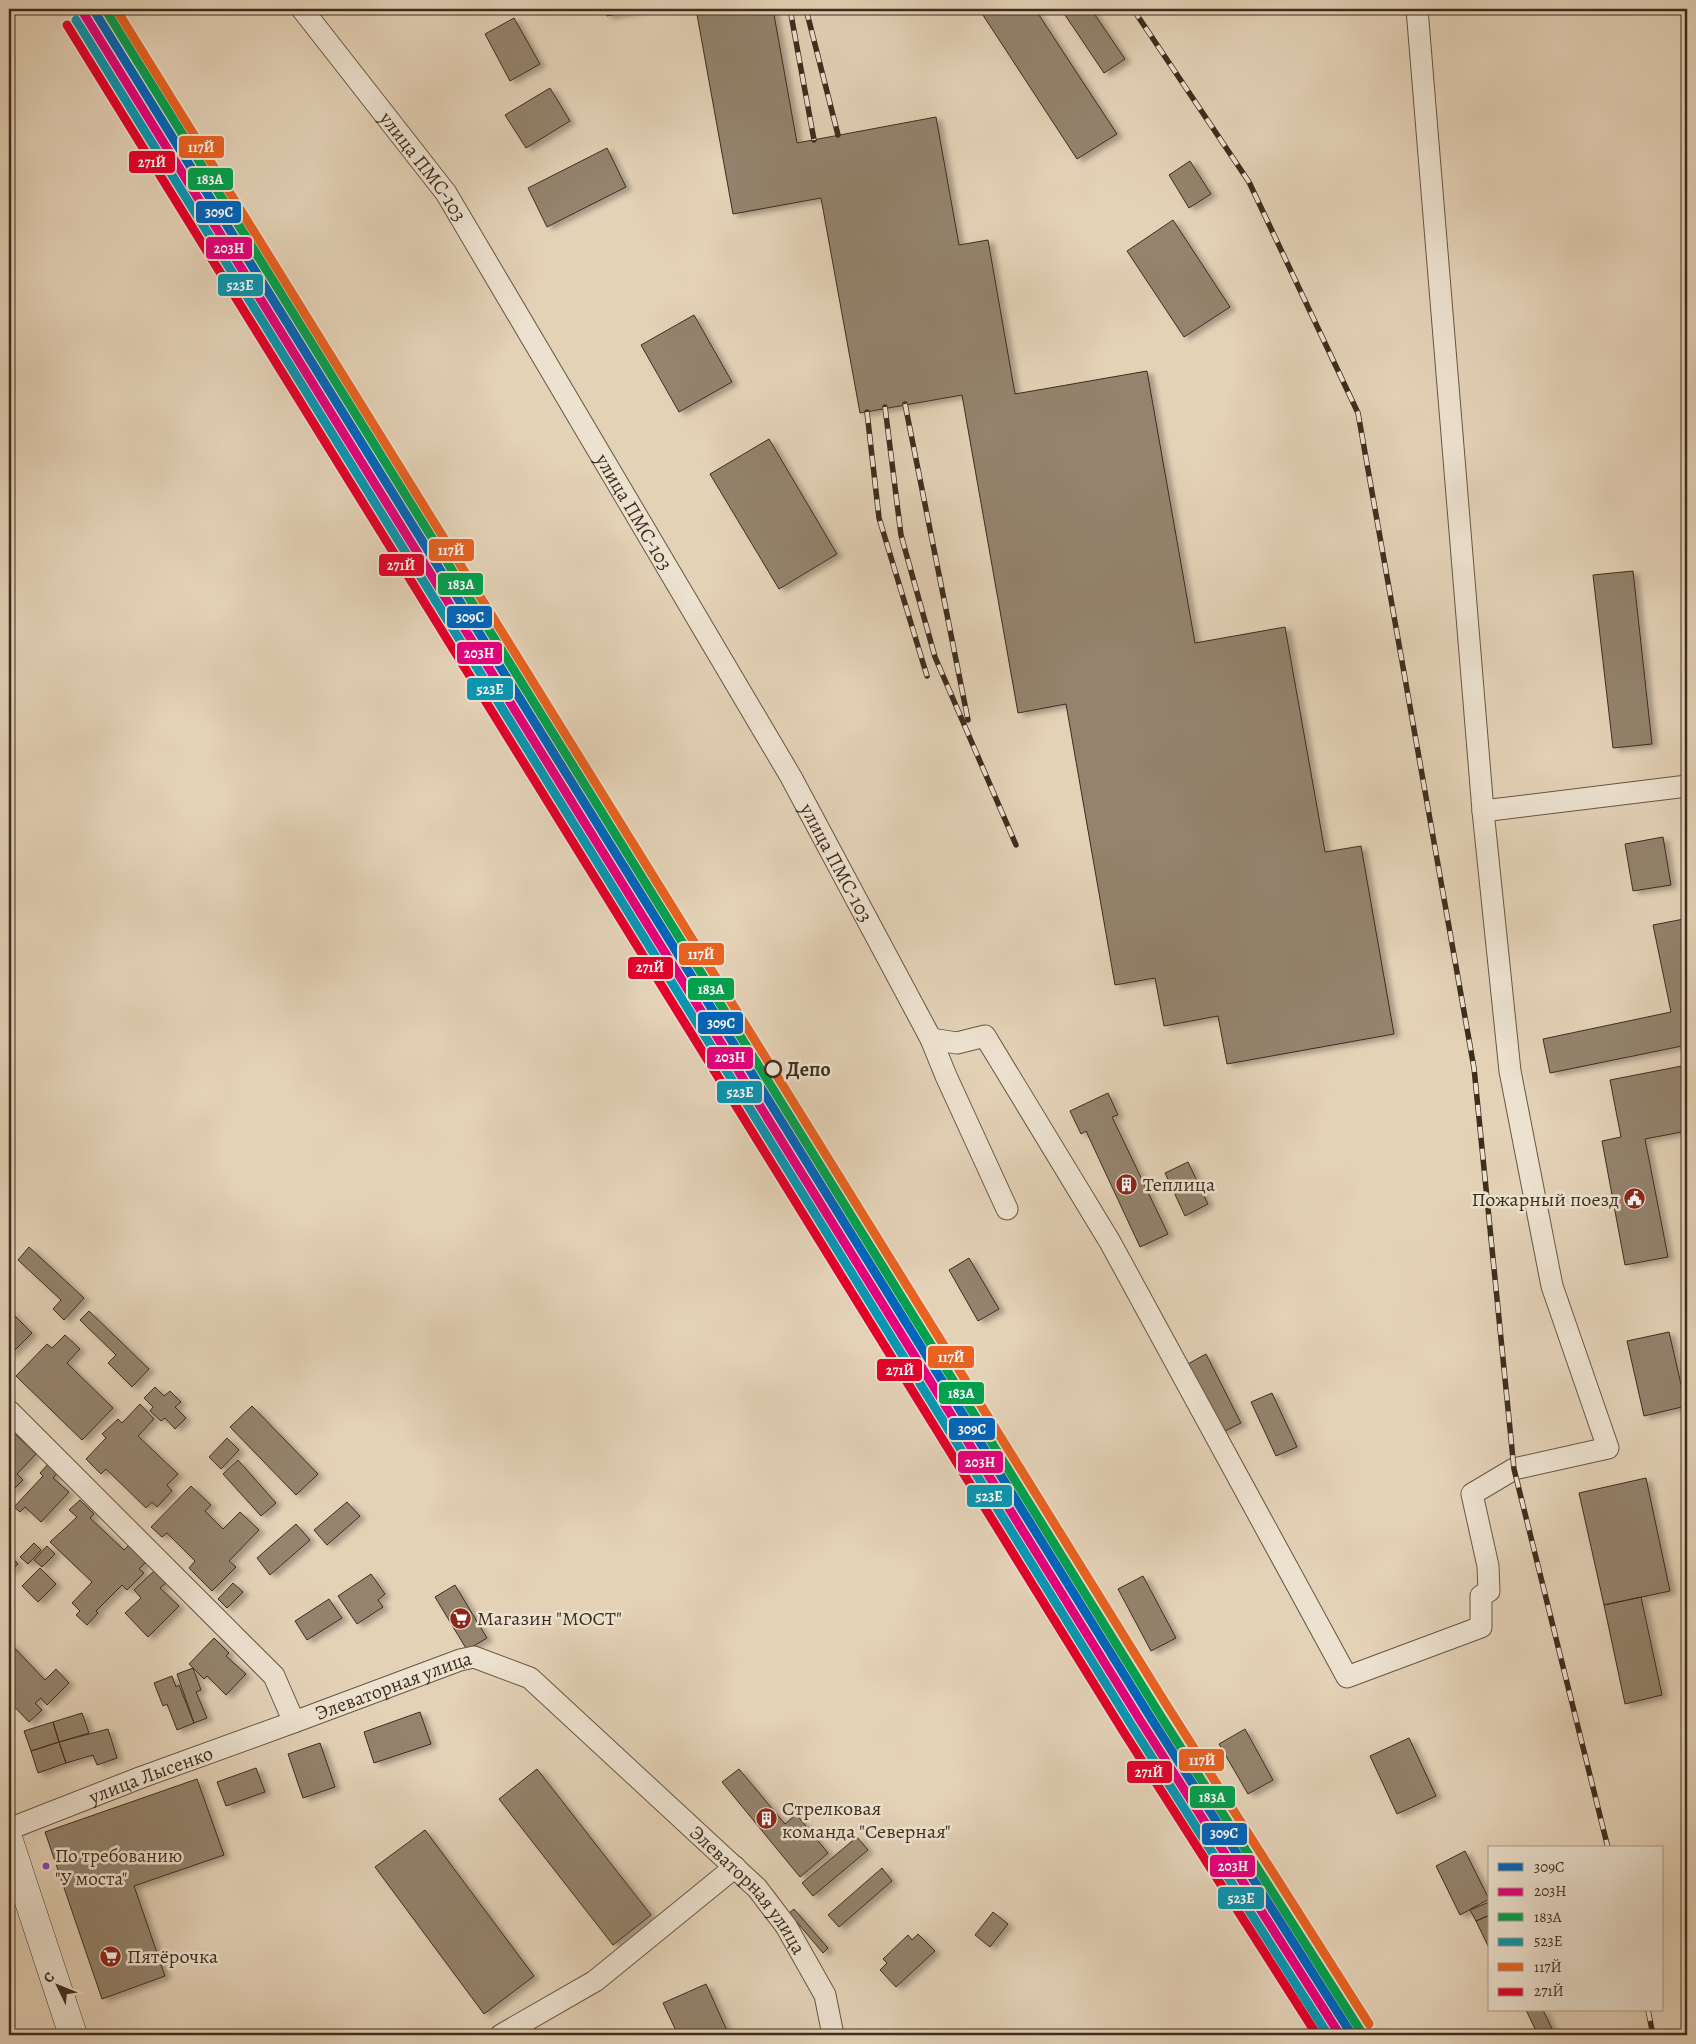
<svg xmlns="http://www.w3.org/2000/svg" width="1696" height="2044" font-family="Alegreya,serif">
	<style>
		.building { fill: #94836d; stroke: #3e2d1d; filter: url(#shadow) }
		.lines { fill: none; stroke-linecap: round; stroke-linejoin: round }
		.street-casing { stroke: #685644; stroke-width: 23 }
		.secondary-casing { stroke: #3e2d1d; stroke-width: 29 }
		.street { stroke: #ede2d0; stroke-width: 21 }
		.secondary { stroke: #ede2d0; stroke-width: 28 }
		.rail-casing { stroke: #3e2d1d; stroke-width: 5.5 }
		.rail { stroke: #ede2d0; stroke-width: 4; stroke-dasharray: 11; stroke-linecap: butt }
		.rail-1-casing { stroke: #ede2d0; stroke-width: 12 }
		.rail-2-casing { stroke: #ede2d0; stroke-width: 12 }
		.rail-3-casing { stroke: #ede2d0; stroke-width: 12 }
		.rail-4-casing { stroke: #ede2d0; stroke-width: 12 }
		.rail-5-casing { stroke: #ede2d0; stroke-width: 12 }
		.rail-6-casing { stroke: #ede2d0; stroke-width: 12 }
		.rail-1 { stroke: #0065bd; stroke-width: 9 }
		.rail-2 { stroke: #e5007d; stroke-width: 9 }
		.rail-3 { stroke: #03a04e; stroke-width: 9 }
		.rail-4 { stroke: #0996b3; stroke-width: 9 }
		.rail-5 { stroke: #e96222; stroke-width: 9 }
		.rail-6 { stroke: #e4002b; stroke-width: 9 }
		.stop-dot { fill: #ede2d0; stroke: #3e2d1d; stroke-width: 2.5 }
		.bus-dot { fill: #8e44ad; stroke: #ede2d0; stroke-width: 2 }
		.labels { text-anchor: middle; stroke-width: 5; stroke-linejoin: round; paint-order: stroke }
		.bus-label { font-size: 19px; fill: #3e2d1d; stroke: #ede2d0; text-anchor: start }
		.street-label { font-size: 20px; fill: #3e2d1d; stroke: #ede2d0 }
		.stop-label { font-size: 20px; font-weight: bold; fill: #3e2d1d; stroke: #ede2d0; text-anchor: start }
		.poi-label { font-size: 20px; fill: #3e2d1d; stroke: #ede2d0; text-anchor: start }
		.line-badge { stroke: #ede2d0; stroke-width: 2 }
		.badge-label { font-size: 14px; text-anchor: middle; font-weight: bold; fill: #fff }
	</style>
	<defs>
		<filter id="shadow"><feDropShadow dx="5.5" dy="3" stdDeviation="2.5" flood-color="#0004"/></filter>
	</defs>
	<rect width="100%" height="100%" fill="#e4d2b7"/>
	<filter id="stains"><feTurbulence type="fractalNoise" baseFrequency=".004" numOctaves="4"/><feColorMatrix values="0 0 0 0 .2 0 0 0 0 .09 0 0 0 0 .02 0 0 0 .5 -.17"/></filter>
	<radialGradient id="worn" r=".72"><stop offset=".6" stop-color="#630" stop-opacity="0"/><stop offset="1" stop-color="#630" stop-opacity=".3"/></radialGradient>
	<path class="building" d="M606 9H643L607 16Z
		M696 9H773L797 143 936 117 959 245 988 240 1015 394 1147 371 1195 643 1285 627 1325 852 1361 846 1394 1034 1227 1064 1218 1016 1164 1026 1155 978 1115 985 1066 704 1018 713 962 395 860 413 821 198 733 214Z
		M979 9H1035L1117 134 1077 159Z
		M1061 9H1091L1125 59 1104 73Z
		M514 18 540 64 510 81 485 34Z
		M550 88 570 121 526 148 505 115Z
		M607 148 626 187 547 227 528 188Z
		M1190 161 1211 194 1189 208 1169 175Z
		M1173 220 1230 307 1184 337 1127 251Z
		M694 315 732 382 679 412 641 345Z
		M769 439 837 554 779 589 710 474Z
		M1633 571 1652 744 1613 748 1593 575Z
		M1663 837 1671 885 1633 891 1625 844Z
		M1684 919 1687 934V1045L1550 1073 1543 1039 1671 1012 1653 925Z
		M1687 1065V1131L1645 1139 1668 1257 1625 1265 1602 1141 1621 1137 1610 1080Z
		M1108 1093 1118 1115 1112 1117 1168 1234 1140 1247 1086 1131 1081 1134 1070 1111Z
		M1188 1162 1208 1204 1185 1216 1165 1173Z
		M29 1247 84 1298 64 1320 53 1309 61 1300 18 1260Z
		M969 1258 999 1309 978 1321 949 1270Z
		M9 1310 32 1333 9 1356Z
		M89 1311 149 1369 132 1387 108 1363 116 1355 80 1320Z
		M1669 1332 1686 1406 1644 1416 1627 1341Z
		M65 1335 80 1349 67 1363 113 1408 82 1440 16 1376 47 1344 52 1348Z
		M1206 1354 1241 1423 1221 1433 1186 1365Z
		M155 1387 164 1396 170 1391 181 1402 175 1407 186 1418 175 1429 165 1418 161 1421 150 1411 153 1407 144 1398Z
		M1272 1393 1297 1447 1276 1456 1251 1402Z
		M140 1404 154 1419 138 1436 178 1474 167 1485 172 1491 157 1507 152 1502 146 1508 106 1469 101 1474 86 1459 106 1438 102 1434 118 1419 122 1423Z
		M252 1406 318 1474 296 1495 230 1427Z
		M11 1430 36 1454 17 1474 23 1480 11 1492 9 1490V1432Z
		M227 1438 239 1450 221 1469 209 1457Z
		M238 1460 276 1503 261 1516 223 1474Z
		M50 1462 59 1471 53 1478 69 1492 41 1522 25 1507 20 1512 14 1507 43 1476 40 1473Z
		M1646 1478 1670 1591 1604 1605 1579 1493Z
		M191 1486 211 1505 205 1511 223 1529 240 1512 259 1530 229 1561 236 1567 212 1591 189 1568 195 1561 167 1533 162 1537 151 1527Z
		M80 1500 94 1514 90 1518 124 1550 129 1545 146 1562 139 1569 144 1573 127 1590 122 1585 96 1611 98 1613 87 1625 76 1615 80 1611 72 1603 92 1582 50 1542 77 1517 69 1510Z
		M347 1502 360 1516 327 1545 314 1530Z
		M296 1524 310 1540 270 1575 257 1558Z
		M34 1543 41 1550 28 1564 20 1557Z
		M47 1546 55 1554 42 1567 34 1560Z
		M9 1554 18 1564 9 1572Z
		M40 1568 56 1584 38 1602 22 1586Z
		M155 1570 167 1582 160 1588 179 1606 148 1637 125 1613 141 1598 134 1590Z
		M371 1574 385 1594 378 1600 383 1607 357 1624 338 1596Z
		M1143 1576 1176 1638 1151 1651 1118 1589Z
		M233 1583 243 1592 227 1608 218 1599Z
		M455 1585 487 1638 467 1650 435 1597Z
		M1641 1597 1662 1695 1625 1704 1604 1605Z
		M329 1599 342 1618 307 1640 295 1621Z
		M214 1638 229 1653 226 1656 246 1674 226 1695 207 1676 204 1679 189 1664Z
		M9 1642 45 1680 56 1669 69 1683 47 1705 41 1698 35 1703 42 1710 29 1722 9 1701Z
		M193 1668 201 1690 196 1692 207 1718 194 1723 177 1674Z
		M172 1676 176 1687 179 1685 194 1723 177 1730 167 1704 163 1706 154 1683Z
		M420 1712 431 1744 374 1763 364 1732Z
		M82 1713 89 1733 59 1742 53 1722Z
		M53 1722 59 1742 31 1751 24 1731Z
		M108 1729 117 1758 97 1765 93 1755 66 1763 59 1742Z
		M1245 1729 1273 1780 1248 1794 1219 1744Z
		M1409 1738 1436 1796 1397 1814 1370 1756Z
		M59 1742 66 1763 38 1773 31 1751Z
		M320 1743 335 1787 303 1798 288 1754Z
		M256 1768 265 1792 226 1806 217 1782Z
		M537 1769 651 1915 613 1945 499 1799Z
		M739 1769 785 1824 796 1814 828 1853 800 1877 722 1782Z
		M197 1779 224 1855 134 1886 165 1976 102 1999 45 1832Z
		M425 1830 534 1976 484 2014 375 1867Z
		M857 1837 868 1850 813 1896 802 1883Z
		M1465 1851 1489 1899 1460 1915 1436 1866Z
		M882 1868 892 1881 839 1927 828 1915Z
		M1489 1902 1490 1915 1476 1921 1470 1910Z
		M794 1909 828 1948 823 1953 789 1913Z
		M993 1912 1008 1924 990 1947 975 1935Z
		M1490 1915V1950L1476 1921Z
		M918 1934 935 1951 896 1987 880 1970 887 1963 883 1959 908 1935 912 1940Z
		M706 1984 729 2035H678L663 2003Z
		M1526 2010H1543L1555 2035H1538Z"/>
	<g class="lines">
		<defs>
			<g id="street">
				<path id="s1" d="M302 9 446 193 791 777 931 1039 946 1076 1007 1209"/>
				<path d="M1417 9 1483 811"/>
				<path d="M931 1039 957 1043 985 1036 1110 1242 1347 1677 1481 1627V1596L1489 1591 1488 1566 1472 1494 1514 1469 1608 1448 1552 1286 1510 1071 1483 811 1687 786"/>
				<path id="s2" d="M9 1411 274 1676 294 1722 460 1660 474 1657 530 1678 757 1888 786 1926 825 1995 833 2035"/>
				<path id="s3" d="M9 1829 142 1777 294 1722"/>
				<path d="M501 2035 595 1981 735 1867"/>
			</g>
			<path id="secondary" d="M9 1841 73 2035"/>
		</defs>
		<use href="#street" class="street-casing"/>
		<use href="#secondary" class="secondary-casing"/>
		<use href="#street" class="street"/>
		<use href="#secondary" class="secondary"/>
		<defs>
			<path id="rail" d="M790 9 814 140
				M806 9 838 135
				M1133 9 1249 182 1358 413 1474 1068 1514 1469 1608 1848
				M905 404 968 720
				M885 407 901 535 935 657 1016 845
				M867 412 879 518 927 676
				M1648 2010 1653 2035"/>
		</defs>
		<use href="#rail" class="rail-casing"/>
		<use href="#rail" class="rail"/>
		<defs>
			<path id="rail-1" d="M93 9 1149 1715 1352 2035"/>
			<path id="rail-2" d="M84 14 1140 1720 1340 2035"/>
			<path id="rail-3" d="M105 9 1157 1710 1360 2030"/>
			<path id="rail-4" d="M76 20 1132 1726 1328 2035"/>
			<path id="rail-5" d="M116 9 1166 1704 1369 2024"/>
			<path id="rail-6" d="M67 25 1123 1731 1317 2035"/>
		</defs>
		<use href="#rail-1" class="rail-1-casing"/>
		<use href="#rail-2" class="rail-2-casing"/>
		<use href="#rail-3" class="rail-3-casing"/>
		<use href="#rail-4" class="rail-4-casing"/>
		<use href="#rail-5" class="rail-5-casing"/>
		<use href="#rail-6" class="rail-6-casing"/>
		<use href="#rail-1" class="rail-1"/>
		<use href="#rail-2" class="rail-2"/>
		<use href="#rail-3" class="rail-3"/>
		<use href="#rail-4" class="rail-4"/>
		<use href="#rail-5" class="rail-5"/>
		<use href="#rail-6" class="rail-6"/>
	</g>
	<defs>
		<symbol id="building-disc" viewBox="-11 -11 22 22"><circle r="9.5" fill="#8f2418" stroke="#ede2d0"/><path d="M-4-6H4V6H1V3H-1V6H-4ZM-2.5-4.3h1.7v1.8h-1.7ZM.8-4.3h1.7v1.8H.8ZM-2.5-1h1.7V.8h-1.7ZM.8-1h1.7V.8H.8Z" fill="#fff"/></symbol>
		<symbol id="civic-disc" viewBox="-11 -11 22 22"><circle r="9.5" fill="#8f2418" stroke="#ede2d0"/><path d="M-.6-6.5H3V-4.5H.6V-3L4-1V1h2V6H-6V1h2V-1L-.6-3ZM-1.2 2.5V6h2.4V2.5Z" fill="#fff"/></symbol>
		<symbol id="supermarket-disc" viewBox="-11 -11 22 22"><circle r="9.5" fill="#8f2418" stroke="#ede2d0"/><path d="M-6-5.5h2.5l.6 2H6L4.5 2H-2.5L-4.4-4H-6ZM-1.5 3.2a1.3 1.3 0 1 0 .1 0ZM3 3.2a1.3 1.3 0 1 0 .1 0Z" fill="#fff"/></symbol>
	</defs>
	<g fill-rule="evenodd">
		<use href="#building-disc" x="1114" y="1172" width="25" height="25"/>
		<use href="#civic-disc" x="1622" y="1186" width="25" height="25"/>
		<use href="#supermarket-disc" x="448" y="1606" width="25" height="25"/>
		<use href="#building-disc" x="754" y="1806" width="25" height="25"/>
		<use href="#supermarket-disc" x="98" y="1944" width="25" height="25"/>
	</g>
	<circle class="stop-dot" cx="773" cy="1069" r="8"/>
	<circle class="bus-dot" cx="46" cy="1866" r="4.5"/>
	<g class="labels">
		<g class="bus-label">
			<text x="55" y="1862">По требованию<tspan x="55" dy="23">"У моста"</tspan></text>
		</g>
		<g class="street-label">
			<text dy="7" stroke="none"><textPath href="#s1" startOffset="199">улица ПМС-103</textPath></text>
			<text dy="7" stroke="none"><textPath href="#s1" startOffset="604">улица ПМС-103</textPath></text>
			<text dy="7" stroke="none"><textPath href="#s1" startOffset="1009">улица ПМС-103</textPath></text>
			<text dy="7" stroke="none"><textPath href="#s2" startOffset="531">Элеваторная улица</textPath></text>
			<text dy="7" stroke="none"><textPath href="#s3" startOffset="152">улица Лысенко</textPath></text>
			<text dy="7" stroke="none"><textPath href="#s2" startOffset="981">Элеваторная улица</textPath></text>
		</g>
		<g class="stop-label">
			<text x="786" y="1076">Депо</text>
		</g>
		<g class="poi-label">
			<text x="1143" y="1191">Теплица</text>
			<text x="1619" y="1206" text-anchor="end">Пожарный поезд</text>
			<text x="477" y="1625">Магазин "МОСТ"</text>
			<text x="782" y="1815">Стрелковая<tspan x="782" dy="23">команда "Северная"</tspan></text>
			<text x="127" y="1963">Пятёрочка</text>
		</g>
	</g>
	<g class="line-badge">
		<rect x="178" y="135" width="47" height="24" rx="5" fill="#e96222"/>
		<rect x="128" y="150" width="48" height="24" rx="5" fill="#e4002b"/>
		<rect x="187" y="167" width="47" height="24" rx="5" fill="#03a04e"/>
		<rect x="195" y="200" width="47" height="24" rx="5" fill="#0065bd"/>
		<rect x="205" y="236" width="48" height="24" rx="5" fill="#e5007d"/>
		<rect x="217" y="273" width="47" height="24" rx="5" fill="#0996b3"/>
		<rect x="428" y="538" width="47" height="24" rx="5" fill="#e96222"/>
		<rect x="378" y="553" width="47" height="24" rx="5" fill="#e4002b"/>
		<rect x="437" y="572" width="47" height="24" rx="5" fill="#03a04e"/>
		<rect x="446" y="605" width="47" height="24" rx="5" fill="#0065bd"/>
		<rect x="456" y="641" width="47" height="24" rx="5" fill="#e5007d"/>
		<rect x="466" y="677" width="48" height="24" rx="5" fill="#0996b3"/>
		<rect x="678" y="942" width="47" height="24" rx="5" fill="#e96222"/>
		<rect x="627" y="956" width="47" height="24" rx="5" fill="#e4002b"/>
		<rect x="687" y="977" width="48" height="24" rx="5" fill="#03a04e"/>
		<rect x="697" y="1011" width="47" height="24" rx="5" fill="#0065bd"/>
		<rect x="706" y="1046" width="48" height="24" rx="5" fill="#e5007d"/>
		<rect x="716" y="1080" width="47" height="24" rx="5" fill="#0996b3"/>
		<rect x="927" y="1345" width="48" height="24" rx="5" fill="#e96222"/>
		<rect x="876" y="1358" width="47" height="24" rx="5" fill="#e4002b"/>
		<rect x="938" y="1381" width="47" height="24" rx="5" fill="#03a04e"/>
		<rect x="948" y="1417" width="48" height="24" rx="5" fill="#0065bd"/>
		<rect x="957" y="1450" width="47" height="24" rx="5" fill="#e5007d"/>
		<rect x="966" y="1484" width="47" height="24" rx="5" fill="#0996b3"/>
		<rect x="1178" y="1748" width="47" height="24" rx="5" fill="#e96222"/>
		<rect x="1126" y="1760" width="47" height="24" rx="5" fill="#e4002b"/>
		<rect x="1189" y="1785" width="47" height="24" rx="5" fill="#03a04e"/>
		<rect x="1201" y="1822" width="47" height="24" rx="5" fill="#0065bd"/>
		<rect x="1209" y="1854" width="47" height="24" rx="5" fill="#e5007d"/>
		<rect x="1217" y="1886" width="48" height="24" rx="5" fill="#0996b3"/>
	</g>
	<g class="badge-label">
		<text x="201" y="152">117Й</text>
		<text x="152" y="167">271Й</text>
		<text x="210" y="184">183А</text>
		<text x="219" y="217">309С</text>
		<text x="229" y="253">203Н</text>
		<text x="240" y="290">523Е</text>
		<text x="451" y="555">117Й</text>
		<text x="401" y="570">271Й</text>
		<text x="461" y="589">183А</text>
		<text x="470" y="622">309С</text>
		<text x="479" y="658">203Н</text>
		<text x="490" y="694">523Е</text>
		<text x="701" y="959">117Й</text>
		<text x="650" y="972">271Й</text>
		<text x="711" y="994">183А</text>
		<text x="721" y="1028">309С</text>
		<text x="730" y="1062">203Н</text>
		<text x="740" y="1097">523Е</text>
		<text x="951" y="1362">117Й</text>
		<text x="900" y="1375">271Й</text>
		<text x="961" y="1398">183А</text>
		<text x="972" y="1434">309С</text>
		<text x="980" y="1467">203Н</text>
		<text x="989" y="1501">523Е</text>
		<text x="1202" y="1765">117Й</text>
		<text x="1149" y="1777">271Й</text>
		<text x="1212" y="1802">183А</text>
		<text x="1224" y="1838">309С</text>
		<text x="1233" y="1871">203Н</text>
		<text x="1241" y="1903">523Е</text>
	</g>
	<rect width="1696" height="2044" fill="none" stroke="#e4d2b7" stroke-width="30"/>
	<rect x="10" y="10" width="1676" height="2024" fill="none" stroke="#3e2d1d" stroke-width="2.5"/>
	<rect x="15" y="15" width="1666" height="2014" fill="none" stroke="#3e2d1d"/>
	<rect x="1488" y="1846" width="175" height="165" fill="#ede2d0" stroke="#a79a88"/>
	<rect x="1498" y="1863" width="25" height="8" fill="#0065bd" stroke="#a79a88"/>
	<text x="1534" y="1872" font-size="15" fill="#3e2d1d">309С</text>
	<rect x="1498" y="1888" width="25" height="8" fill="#e5007d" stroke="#a79a88"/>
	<text x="1534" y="1896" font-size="15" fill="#3e2d1d">203Н</text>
	<rect x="1498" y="1913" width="25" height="8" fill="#03a04e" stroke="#a79a88"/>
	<text x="1534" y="1922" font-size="15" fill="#3e2d1d">183А</text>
	<rect x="1498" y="1938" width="25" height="8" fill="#0996b3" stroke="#a79a88"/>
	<text x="1534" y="1946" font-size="15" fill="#3e2d1d">523Е</text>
	<rect x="1498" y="1963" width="25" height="8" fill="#e96222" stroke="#a79a88"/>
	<text x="1534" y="1972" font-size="15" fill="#3e2d1d">117Й</text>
	<rect x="1498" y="1988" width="25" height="8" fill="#e4002b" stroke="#a79a88"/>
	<text x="1534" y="1996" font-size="15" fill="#3e2d1d">271Й</text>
	<g transform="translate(58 1986) rotate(313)" stroke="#ede2d0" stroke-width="4" paint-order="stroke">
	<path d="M0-4L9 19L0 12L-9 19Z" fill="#3e2d1d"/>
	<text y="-8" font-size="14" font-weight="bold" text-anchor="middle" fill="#3e2d1d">С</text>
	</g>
	<rect width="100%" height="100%" filter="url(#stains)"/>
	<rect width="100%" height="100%" fill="url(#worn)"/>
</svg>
